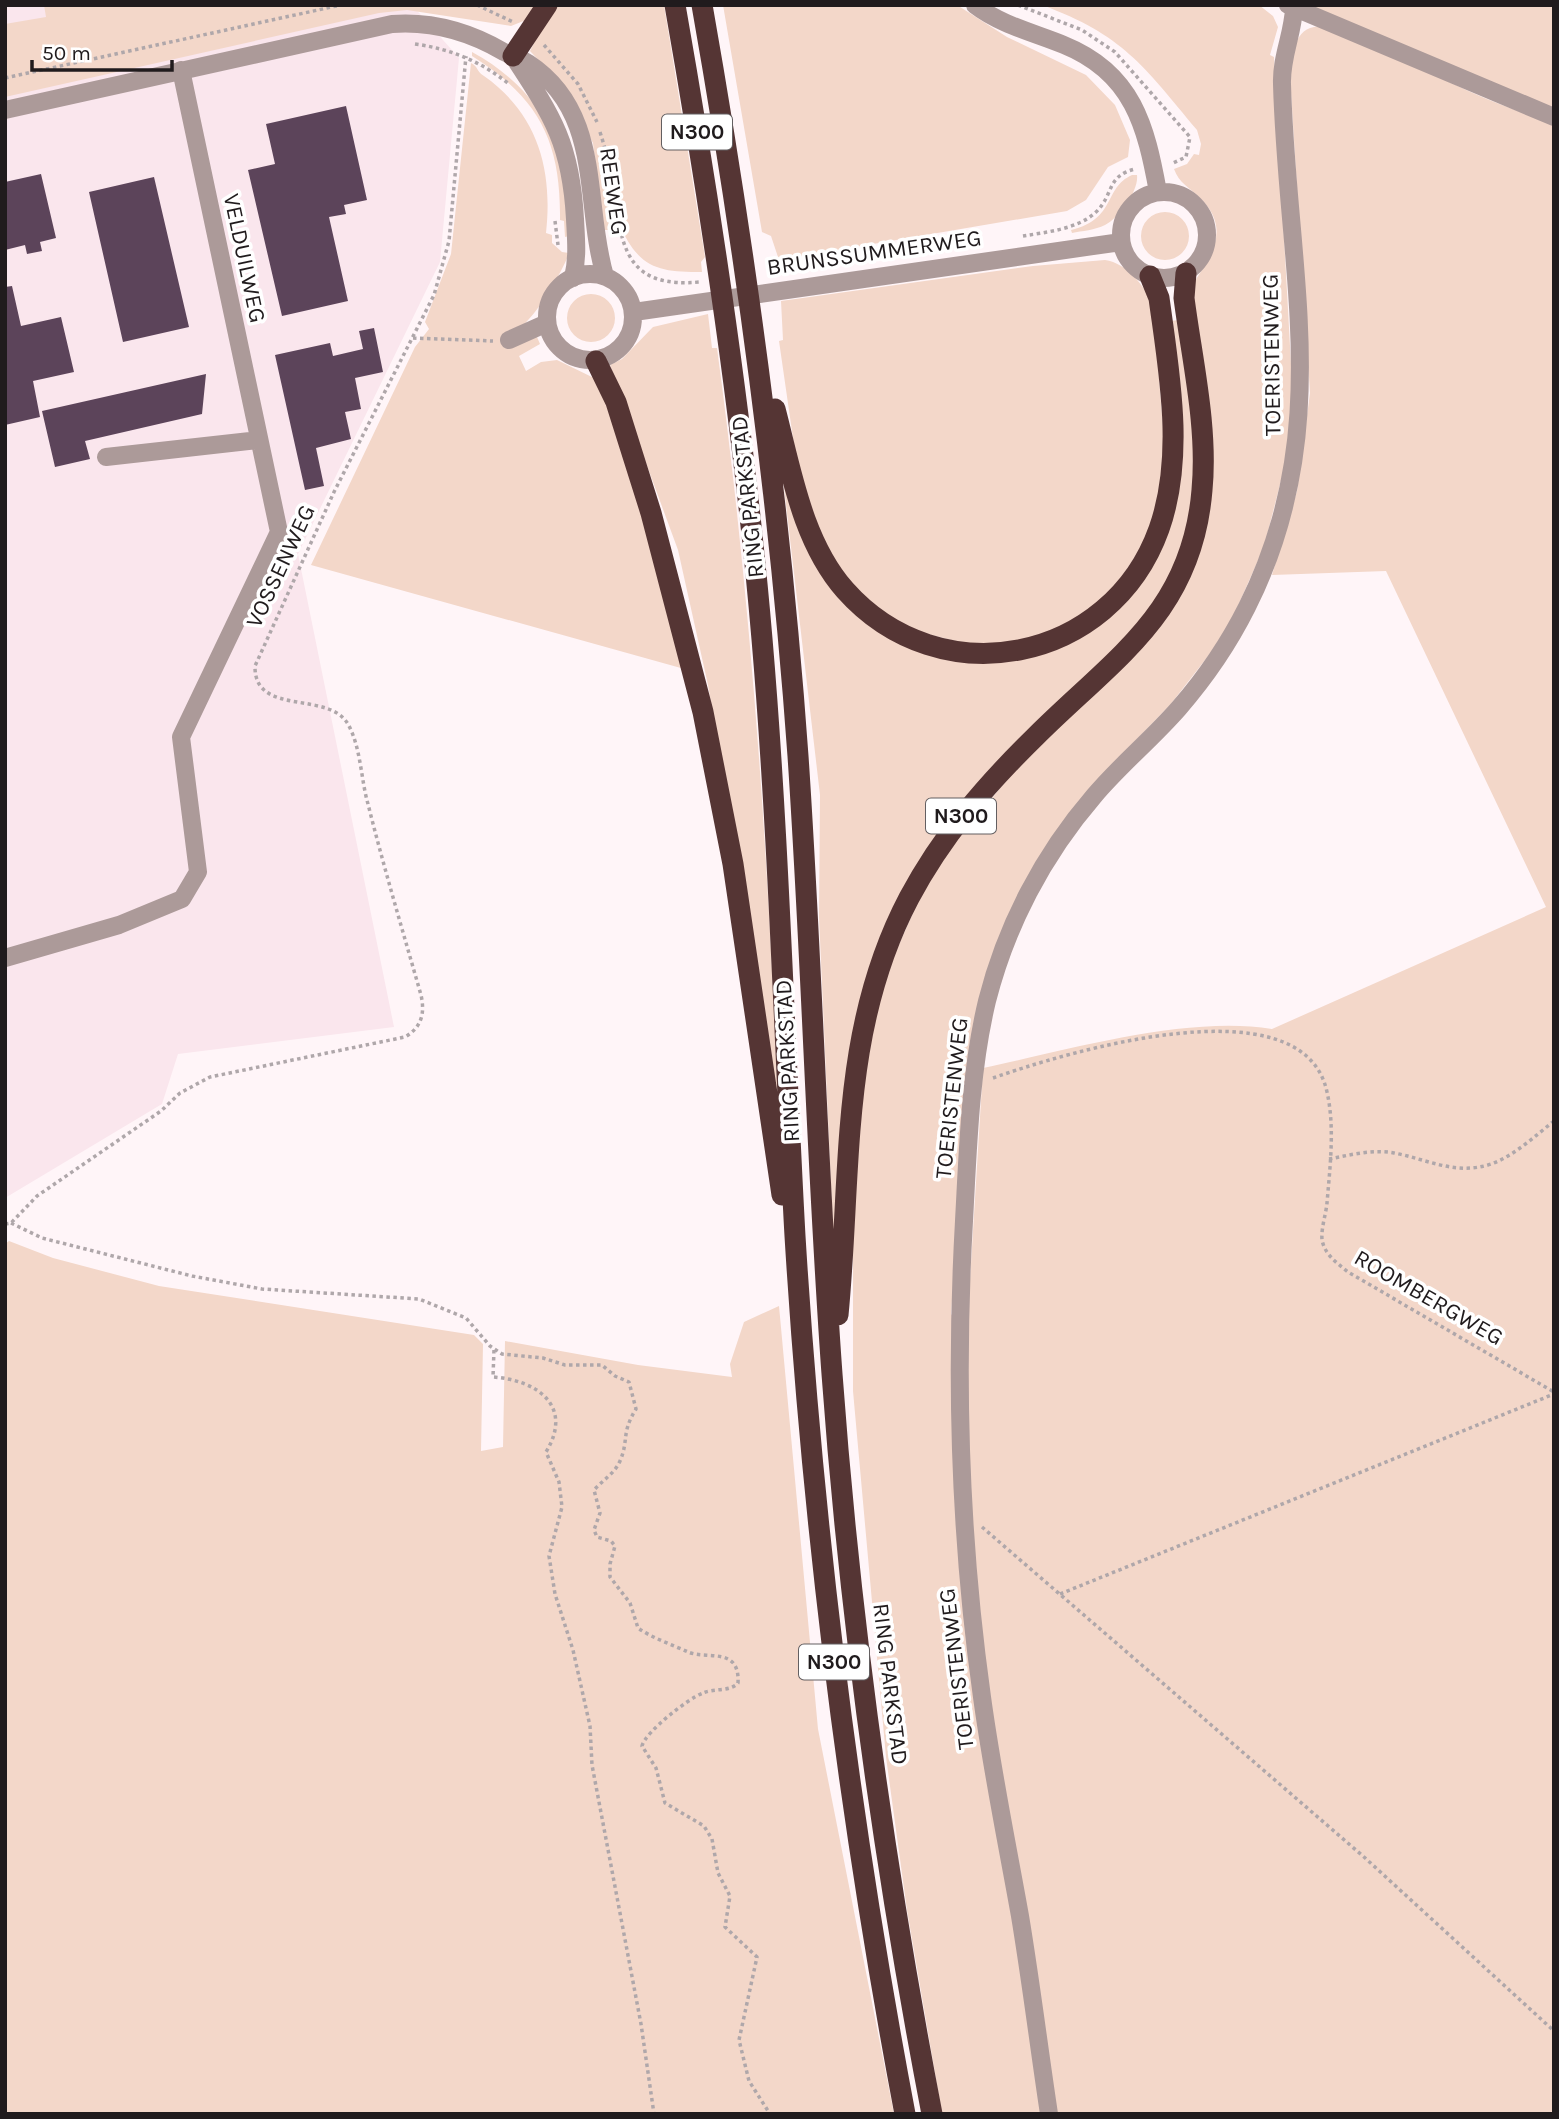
<svg xmlns="http://www.w3.org/2000/svg" width="1559" height="2119" font-family="Karla,sans-serif">
	<style>
		.built { fill: #fae6ed }
		.green { fill: #f3d7c9 }
		.building { fill: #5c445a }
		.lines { fill: none; stroke-linecap: round; stroke-linejoin: round }
		.path { stroke: #afa7aa; stroke-width: 3.5; stroke-dasharray: 3.5 3.5; stroke-linecap: butt }
		.minor { stroke: #ac9a99; stroke-width: 18 }
		.highway { stroke: #553534; stroke-width: 21 }
		.labels { text-anchor: middle; stroke-width: 7; stroke-linejoin: round; paint-order: stroke }
		.shield { fill: #fff; stroke: #635f61; stroke-width: 2 }
		.shield-label { font-size: 21px; font-weight: bold; fill: #201b1d }
		.street-label { font-size: 23px; fill: #201b1d; stroke: #fff }
	</style>
	<rect width="100%" height="100%" fill="#fff5f8"/>
	<path class="built" d="M5 5H412L459 58 440 262 298 554 394 1027 178 1054 162 1104 5 1198Z"/>
	<path class="green" d="M44 5H540L526 20 511 26 407 10 379 13 5 97V24L46 17Z
		M553 5H664L705 257 701 262 702 272C662 272 641 270 622 230H603L593 143 562 85 530 51Z
		M723 5H957L1007 37 1086 75 1115 105 1130 140 1128 157 1108 167 1086 200 1067 211 779 260 771 236 762 232Z
		M1042 5H1259L1273 16 1278 27 1270 55 1274 57 1293 400 1286 461 1264 547 1233 617 1212 651 1170 705 1096 781 1009 916 961 1173 951 1315 960 1307 970 1280 983 1068C1069 1050 1186 1015 1272 1029L1546 907 1386 571 1272 575 1297 491 1310 393 1290 77C1293 59 1292 31 1314 27 1335 23 1447 82 1473 93 1500 105 1527 114 1554 125V2114H942L907 1910 886 1757 853 1391V1158L877 994 932 870 1196 553 1190 289C1209 258 1234 230 1199 197 1189 187 1179 183 1174 169L1187 164 1194 154 1199 155 1201 144 1197 130C1143 65 1123 35 1042 5Z
		M1307 5H1554V123Z
		M472 52C515 75 550 113 561 161 566 185 566 212 569 236L565 237 564 221 560 220C561 141 539 98 472 56Z
		M471 63C479 67 475 70 484 76 538 114 553 170 546 233L552 235V243L562 252 569 253C563 271 537 314 523 325L537 337 540 344 519 356 526 371 541 362 557 360 594 378 626 443 688 670 311 565 415 347 429 329 425 322 451 254Z
		M1132 175H1137C1139 191 1119 218 1105 225 1095 230 1082 231 1072 233L1071 230C1117 219 1103 188 1132 175Z
		M1141 236a24 24 0 1 1 48 0a24 24 0 1 1-48 0Z
		M1105 260C1127 263 1145 286 1153 306L1165 451 1161 492 1150 534 1107 599 1045 637 979 647 904 628 848 583 815 525 795 452 779 341 783 340 781 301 1033 266Z
		M567 318a24 24 0 1 1 48 0a24 24 0 1 1-48 0Z
		M708 314 712 348H717C751 599 768 850 778 1103L708 685 678 550 610 365 622 359 653 327Z
		M1181 320 1191 388 1195 490 1183 552 1146 619 1015 748 891 922 841 1229 833 1230 819 917 820 795 783 479 801 523 903 642 1053 648 1159 546 1169 321Z
		M9 1241 53 1258 159 1286 474 1335 483 1344 481 1451 503 1447 505 1341 638 1365 732 1377 730 1364 744 1322 779 1306 818 1729 894 2114H5V1244Z"/>
	<path class="building" d="M346 106 367 200 344 205 346 214 329 217 348 301 282 316 248 170 275 164 266 124Z
		M41 174 56 238 40 242 42 251 27 254 25 245 5 250V182Z
		M154 177 189 327 123 342 89 192Z
		M12 286 21 326 61 317 74 372 33 381 40 417 5 425V287Z
		M374 328 383 372 355 378 361 409 345 412 351 439 316 448 324 486 305 490 275 355 330 343 333 356 363 349 359 331Z
		M206 374 202 414 85 441 90 459 55 467 42 411Z"/>
	<g class="lines">
		<path class="path" d="M477 5 513 22
			M1018 5 1082 30 1115 52 1190 137 1186 157 1171 164
			M415 44C451 49 480 61 509 84
			M544 45 578 84 597 122
			M5 78 341 5
			M600 132C607 154 612 175 615 197 622 255 632 288 700 282
			M555 221 558 245
			M1023 236C1047 232 1078 229 1096 212 1114 195 1106 176 1135 169
			M413 338 493 341
			M993 1078C1061 1054 1303 979 1327 1092 1335 1127 1330 1167 1327 1203 1326 1214 1321 1228 1322 1240 1325 1255 1337 1263 1348 1272L1554 1392
			M1329 1159C1350 1155 1373 1149 1394 1153 1427 1159 1456 1176 1491 1164 1514 1156 1535 1136 1554 1121
			M11 1223 42 1238 192 1276 262 1289 419 1299 466 1318 490 1346 502 1354 543 1358 565 1365H602L615 1376 629 1382 636 1409C621 1433 629 1440 620 1461 615 1473 603 1480 594 1490L600 1513 594 1530 597 1537 611 1541 615 1546 610 1564V1577L630 1603 638 1628C652 1638 673 1645 688 1652 707 1660 740 1646 738 1683 730 1692 714 1688 703 1693 689 1698 645 1732 642 1746L656 1768 665 1803 704 1826 712 1839 718 1873 730 1896 725 1927 757 1957 739 2040 749 2081 770 2114
			M5 1224 11 1223 37 1196 161 1111 180 1093 210 1077 405 1037C422 1027 425 1013 421 995 403 932 384 868 368 804 361 780 361 749 349 726 331 689 254 718 255 666L334 492 434 295 449 241 466 56
			M494 1350 493 1377C537 1380 574 1406 546 1452L559 1482 562 1507 549 1556 555 1594 573 1650 590 1726 592 1765 641 2024 654 2114
			M982 1527 1364 1857 1554 2031
			M1060 1594 1554 1394"/>
		<path class="minor" d="M975 5C1001 25 1035 33 1064 45 1133 73 1146 126 1158 192
			M1288 5 1554 117
			M513 56C553 117 571 144 575 219 576 239 578 258 573 278
			M5 110 392 24C432 21 470 32 504 52 512 56 521 58 528 63 604 113 583 203 605 276
			M1121 235a43 43 0 1 1 86 0a43 43 0 1 1-86 0Z
			M547 317a43 43 0 1 1 86 0a43 43 0 1 1-86 0Z
			M634 312 1121 242
			M509 340 547 323
			M106 457 258 440
			M5 958 119 925 182 899 198 872 181 737 279 532 181 70
			M1049 2114C1039 2048 1031 1982 1020 1916 1007 1843 992 1771 982 1697 960 1540 955 1380 964 1221 968 1148 970 1072 987 1001 1006 926 1043 855 1094 796 1120 765 1152 739 1179 708 1205 678 1229 643 1247 607 1336 430 1287 271 1282 84 1281 57 1293 34 1294 8"/>
		<path class="highway" d="M675 5C712 215 744 427 762 639 779 838 784 1037 795 1236 813 1530 850 1824 905 2114
			M702 5C746 254 780 504 798 756 812 962 817 1168 832 1374 850 1622 885 1870 932 2114
			M513 56 547 5
			M596 361 616 402 651 513 703 712 733 864 782 1195
			M775 409C791 470 802 541 845 590 940 697 1111 663 1159 529 1185 456 1169 372 1159 298L1150 276
			M838 1315C852 1171 839 1031 909 898 942 836 985 786 1035 737 1114 658 1192 613 1202 490 1208 427 1192 360 1184 298L1186 273"/>
	</g>
	<g class="labels">
		<g class="shield">
			<rect x="662" y="114.5" width="70" height="35" rx="5"/>
			<rect x="926" y="798.5" width="70" height="35" rx="5"/>
			<rect x="799" y="1644.5" width="70" height="35" rx="5"/>
		</g>
		<g class="shield-label">
			<text x="697" y="139">N300</text>
			<text x="961" y="823">N300</text>
			<text x="834" y="1669">N300</text>
		</g>
		<g class="street-label">
			<text transform="translate(614 191) rotate(82)" y="8">REEWEG</text>
			<text transform="translate(874 252) rotate(-8)" y="8">BRUNSSUMMERWEG</text>
			<text transform="translate(245 258) rotate(78)" y="8">VELDUILWEG</text>
			<text transform="translate(1271 355) rotate(-91)" y="8">TOERISTENWEG</text>
			<text transform="translate(747 497) rotate(-96)" y="8">RING PARKSTAD</text>
			<text transform="translate(280 566) rotate(-65)" y="8">VOSSENWEG</text>
			<text transform="translate(787 1061) rotate(-93)" y="8">RING PARKSTAD</text>
			<text transform="translate(951 1098) rotate(-84)" y="8">TOERISTENWEG</text>
			<text transform="translate(1429 1297) rotate(30)" y="8">ROOMBERGWEG</text>
			<text transform="translate(956 1669) rotate(-97)" y="8">TOERISTENWEG</text>
			<text transform="translate(891 1684) rotate(83)" y="8">RING PARKSTAD</text>
		</g>
	</g>
	<rect width="1559" height="2119" fill="none" stroke="#201b1d" stroke-width="14"/>
	<path d="M32 60v10h140v-10" fill="none" stroke="#201b1d" stroke-width="3.5"/>
	<text x="42" y="60" font-size="21" fill="#201b1d" stroke="#ffffff" stroke-width="5" paint-order="stroke">50 m</text>
</svg>
